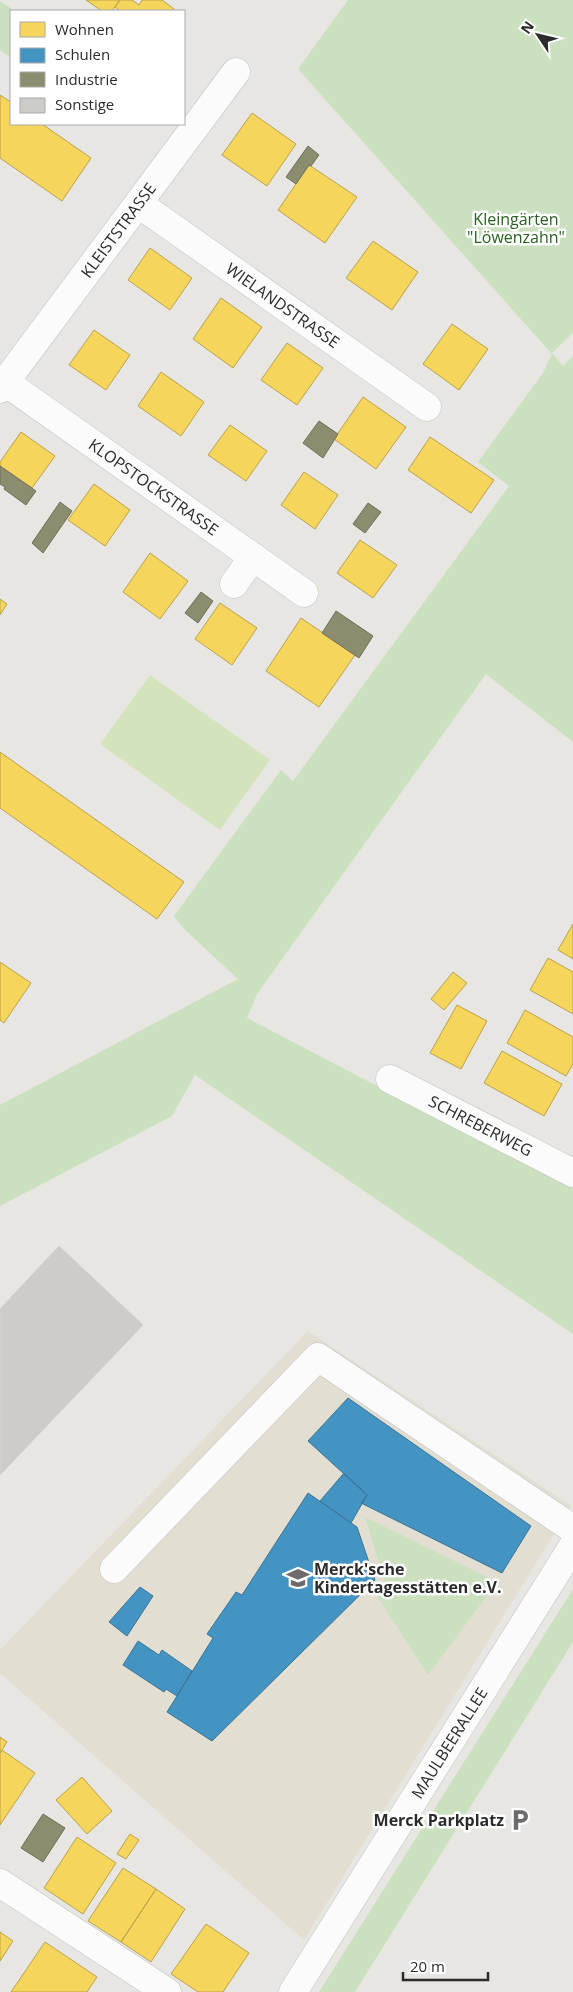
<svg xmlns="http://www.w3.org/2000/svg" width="573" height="1992" font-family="'Open Sans',sans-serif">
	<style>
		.education { fill: #e2ded1 }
		.green { fill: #cae0be }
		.pitch { fill: #d3e4bd }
		.homes { fill: #f6d55c; stroke: #b9a24d }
		.schools { fill: #4393c3; stroke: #3c7495 }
		.industry { fill: #8c8c6e; stroke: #6f6f5a }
		.building { fill: #cdccc9; stroke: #d3d1ce }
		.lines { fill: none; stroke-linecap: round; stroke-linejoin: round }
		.minor-casing { stroke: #c2c2c1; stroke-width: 29 }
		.minor { stroke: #fcfbfb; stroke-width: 28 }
		.labels { text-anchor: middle; stroke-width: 5; stroke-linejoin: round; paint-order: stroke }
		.park-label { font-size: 16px; fill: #2b6122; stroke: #fff }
		.street-label { font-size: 16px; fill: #2b2b2b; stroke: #fff }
		.poi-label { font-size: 16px; font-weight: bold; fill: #2b2b2b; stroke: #fff; text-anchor: start }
	</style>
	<rect width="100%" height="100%" fill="#e8e6e2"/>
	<path class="education" d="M308 1331 571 1506 304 1940 0 1673V1650Z"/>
	<path class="green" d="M348 0H573V333L552 353 563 366 573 356V742L486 674 257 994 247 1018 573 1188V1334L195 1075 172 1116 0 1206V1105L238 979 184 929 174 916 281 770 293 781 509 486 478 462 543 373 552 354 298 69Z
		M0 1 15 11H11V58L0 50Z
		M365 1517 497 1582 428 1675 375 1593 385 1582Z
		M573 1589V1642L355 1992H319Z"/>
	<path class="pitch" d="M150 675 270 760 220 830 100 744Z"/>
	<path class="homes" d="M86 0H120L112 11H102Z
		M120 0H132L139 5 142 0H162L174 9 173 11H120L115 7Z
		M0 95 11 102V124H42L91 158 62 201 0 158Z
		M252 113 296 144 267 186 222 155Z
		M309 165 357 197 325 243 278 210Z
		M373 241 418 272 392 310 346 278Z
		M150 248 192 278 170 310 128 280Z
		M221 298 262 327 233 368 193 339Z
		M452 324 488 349 459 390 423 364Z
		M94 330 130 355 106 390 69 365Z
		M287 343 323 368 297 405 261 380Z
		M161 372 204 402 181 436 138 406Z
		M363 397 406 427 376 469 334 439Z
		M230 425 267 451 246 481 208 455Z
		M21 432 55 456 32 488 0 466V462Z
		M430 437 494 480 471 513 408 470Z
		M304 472 338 495 315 529 281 505Z
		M94 484 130 510 105 546 68 520Z
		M360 540 397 565 373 598 337 573Z
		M150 553 188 581 160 619 123 592Z
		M0 599 7 604 0 615Z
		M220 603 257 628 232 665 195 639Z
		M301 618 355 655 319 707 266 671Z
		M0 752 184 882 157 919 0 808Z
		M573 924V959L558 950Z
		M548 958 573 972V1014L530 990Z
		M0 962 31 983 4 1023 0 1020Z
		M453 972 467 983 444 1010 431 999Z
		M457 1005 487 1021 461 1069 430 1053Z
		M525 1010 573 1037V1064L566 1076 507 1043Z
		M502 1051 562 1084 544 1116 484 1083Z
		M0 1737 7 1742 0 1753Z
		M2 1750 35 1773 0 1825V1753Z
		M82 1777 112 1811 87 1834 56 1800Z
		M130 1834 139 1840 126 1859 117 1854Z
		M77 1837 116 1863 83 1914 44 1888Z
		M123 1868 156 1889 121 1942 88 1921Z
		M156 1889 185 1909 151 1962 121 1942Z
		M206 1924 249 1953 223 1992H198L171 1974Z
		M0 1932 13 1941 0 1961Z
		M45 1942 97 1977 87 1992H11Z"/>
	<path class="schools" d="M348 1398 531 1526 502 1573 361 1503 367 1495 308 1441Z
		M344 1473 367 1495 351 1523 320 1501Z
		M308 1493 357 1527 375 1580 212 1741 167 1712 213 1638 207 1634 236 1592 242 1595Z
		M140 1587 153 1596 127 1636 109 1622Z
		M138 1641 159 1655 162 1650 192 1671 177 1696 166 1689 164 1692 123 1665Z"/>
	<path class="industry" d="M308 146 319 155 311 166 309 165 296 184 286 177Z
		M319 421 338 434 323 458 303 443Z
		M0 466 36 491 26 505 4 489 5 487 0 484Z
		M60 502 72 511 43 553 32 543Z
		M368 503 381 512 365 533 353 524Z
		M201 592 213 601 198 623 185 613Z
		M336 611 373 636 359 658 322 633Z
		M43 1814 65 1828 43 1862 21 1848Z"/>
	<path class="building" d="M59 1246 143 1325 0 1475V1309Z"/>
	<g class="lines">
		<defs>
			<g id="minor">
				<path id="s1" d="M139 204 427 407"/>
				<path id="s2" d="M5 382 304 593"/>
				<path id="s3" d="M0 389 236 72"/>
				<path d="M234 584 253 557"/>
				<path id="s4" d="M390 1079 573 1173"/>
				<path d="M114 1569 318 1357 573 1529"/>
				<path d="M0 1883 167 1992"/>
				<path id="s5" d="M293 1992 573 1546"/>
			</g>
		</defs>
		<use href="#minor" class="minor-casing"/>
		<use href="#minor" class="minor"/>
	</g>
	<defs>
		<symbol id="school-bare" viewBox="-9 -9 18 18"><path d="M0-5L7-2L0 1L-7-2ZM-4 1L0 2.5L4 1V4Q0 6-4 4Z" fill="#6d6c6b" stroke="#fff" stroke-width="2.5" paint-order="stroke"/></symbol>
		<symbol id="parking-bare" viewBox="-9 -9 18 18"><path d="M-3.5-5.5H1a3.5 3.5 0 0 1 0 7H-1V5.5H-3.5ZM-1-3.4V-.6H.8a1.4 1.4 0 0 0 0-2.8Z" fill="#6d6c6b" stroke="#fff" stroke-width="2.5" paint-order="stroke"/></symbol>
	</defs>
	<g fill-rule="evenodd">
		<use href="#school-bare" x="282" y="1562" width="32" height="32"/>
		<use href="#parking-bare" x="504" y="1804" width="32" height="32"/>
	</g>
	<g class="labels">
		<g class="park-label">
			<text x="516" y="225">Kleingärten<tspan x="516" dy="18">"Löwenzahn"</tspan></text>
		</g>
		<g class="street-label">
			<text dy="6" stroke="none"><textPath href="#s3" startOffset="198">KLEISTSTRASSE</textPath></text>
			<text dy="6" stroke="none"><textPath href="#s1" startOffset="176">WIELANDSTRASSE</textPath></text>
			<text dy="6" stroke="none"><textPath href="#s2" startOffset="182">KLOPSTOCKSTRASSE</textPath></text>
			<text dy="6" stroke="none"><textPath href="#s4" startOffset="102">SCHREBERWEG</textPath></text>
			<text dy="6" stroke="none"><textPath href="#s5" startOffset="294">MAULBEERALLEE</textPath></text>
		</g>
		<g class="poi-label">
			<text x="314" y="1575">Merck'sche<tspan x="314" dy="18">Kindertagesstätten e.V.</tspan></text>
			<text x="504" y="1826" text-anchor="end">Merck Parkplatz</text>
		</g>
	</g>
	<rect x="10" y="10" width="175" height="115" fill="#ffffff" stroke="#aaaaaa"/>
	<rect x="20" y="22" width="25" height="15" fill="#f6d55c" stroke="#aaaaaa"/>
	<text x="55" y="35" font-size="15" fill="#2b2b2b">Wohnen</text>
	<rect x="20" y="48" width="25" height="15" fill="#4393c3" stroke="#aaaaaa"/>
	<text x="55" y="60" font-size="15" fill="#2b2b2b">Schulen</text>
	<rect x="20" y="72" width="25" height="15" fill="#8c8c6e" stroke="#aaaaaa"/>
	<text x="55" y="85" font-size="15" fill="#2b2b2b">Industrie</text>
	<rect x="20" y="98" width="25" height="15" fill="#cdccc9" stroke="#aaaaaa"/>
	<text x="55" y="110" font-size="15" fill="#2b2b2b">Sonstige</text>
	<g transform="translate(538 35) rotate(305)" stroke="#ffffff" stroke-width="4" paint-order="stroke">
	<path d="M0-4L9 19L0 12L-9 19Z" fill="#2b2b2b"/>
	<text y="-8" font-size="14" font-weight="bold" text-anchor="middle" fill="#2b2b2b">N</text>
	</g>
	<path d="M403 1972v8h85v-8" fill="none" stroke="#2b2b2b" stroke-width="2.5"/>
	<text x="410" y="1972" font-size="15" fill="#2b2b2b" stroke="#ffffff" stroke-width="4" paint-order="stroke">20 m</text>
</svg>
